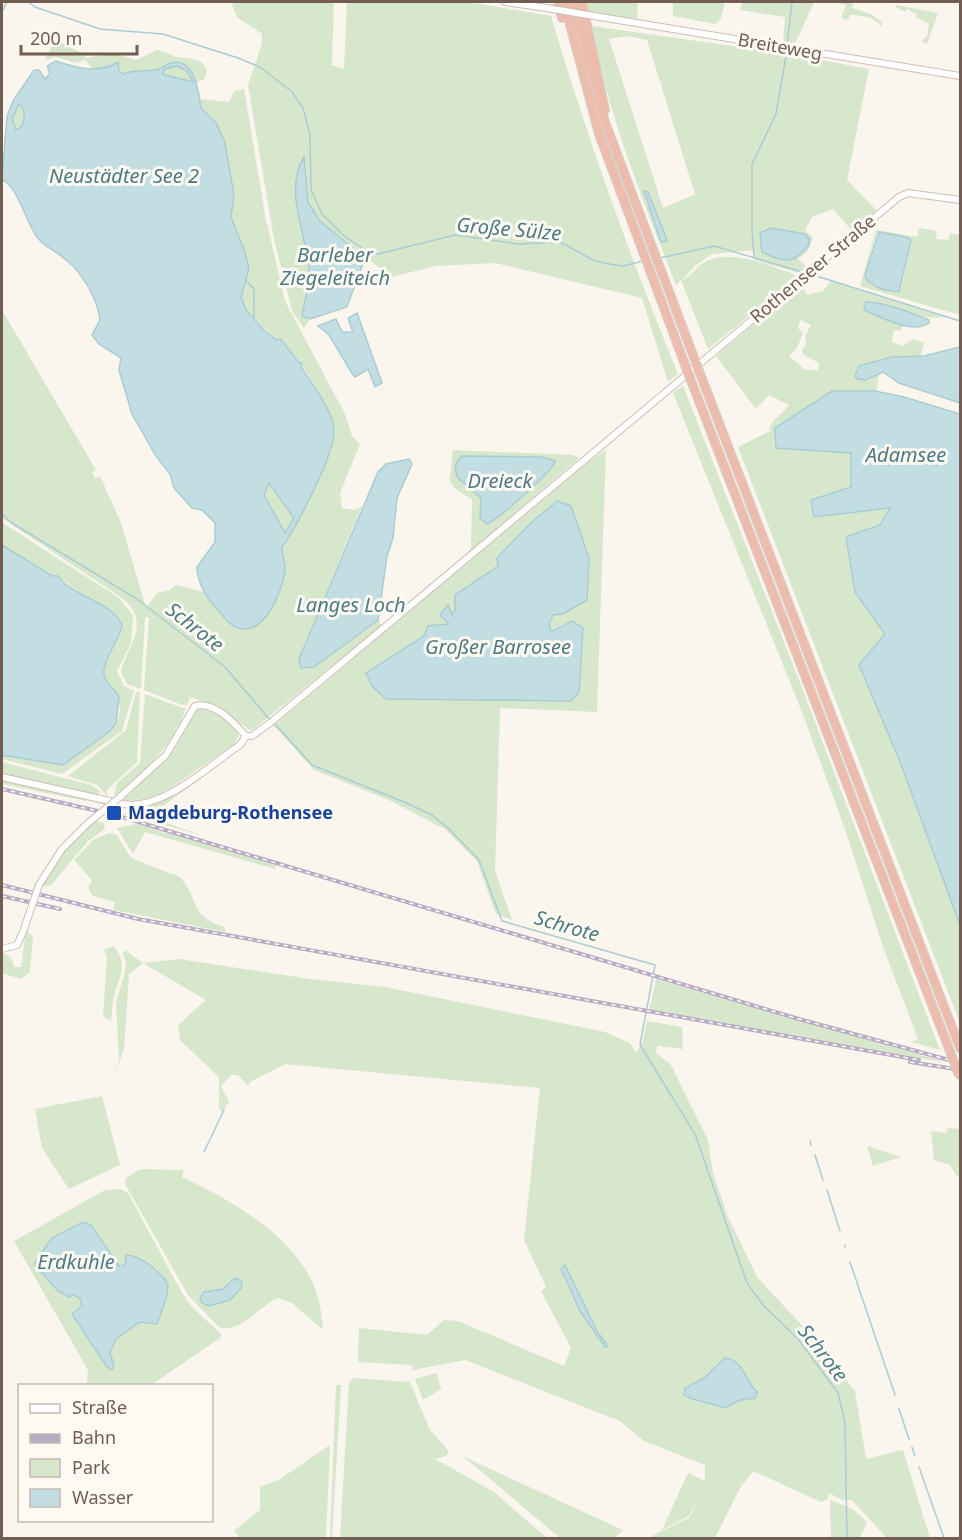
<svg xmlns="http://www.w3.org/2000/svg" width="962" height="1540" font-family="'Noto Sans',sans-serif">
	<style>
		.green { fill: #d7e7cc; fill-rule: evenodd }
		.water { fill: #c3dee2; stroke: #aacdd3; stroke-width: 1.5; fill-rule: evenodd }
		.lines { fill: none; stroke-linecap: round; stroke-linejoin: round }
		.stream { stroke: #aacdd3; stroke-width: 1.5 }
		.tertiary-casing { stroke: #ccbeb3; stroke-width: 8 }
		.motorway-casing { stroke: #d8d2cf; stroke-width: 10 }
		.tertiary { stroke: #fff; stroke-width: 6 }
		.motorway { stroke: #ecbcac; stroke-width: 8 }
		.rail-casing { stroke: #b8abc4; stroke-width: 4 }
		.rail { stroke: #fdf9f3; stroke-width: 1.5; stroke-dasharray: 4.5; stroke-linecap: butt }
		.tertiary-bridge-casing { stroke: #ccbeb3; stroke-width: 8; stroke-linecap: butt }
		.motorway-bridge-casing { stroke: #d8d2cf; stroke-width: 10; stroke-linecap: butt }
		.tertiary-bridge { stroke: #fff; stroke-width: 6 }
		.motorway-bridge { stroke: #ecbcac; stroke-width: 8 }
		.transit-dot { fill: #1a4fb4; stroke: #fdf9f3; stroke-width: 2 }
		.labels { text-anchor: middle; stroke-width: 6; stroke-linejoin: round; paint-order: stroke }
		.street-label { font-size: 18px; fill: #735d52; stroke: #fdf9f3 }
		.transit-label { font-size: 18px; font-weight: bold; fill: #164399; stroke: #fdf9f3; text-anchor: start }
		.water-label { font-size: 20px; font-style: italic; fill: #4e7a83; stroke: #fdf9f3 }
	</style>
	<rect width="100%" height="100%" fill="#faf5ed"/>
	<path class="green" d="M231 2H334L332 65 344 69 347 2H469L551 16C588 140 629 254 678 374L668 382 642 298 495 263 436 266 391 277 319 220 308 202 304 158 295 189 309 271 302 316 310 319 304 328 292 311 274 239 248 85 262 44V34L237 17Z
		M587 2H638L637 19 589 12Z
		M673 2H725L721 18 715 24 673 16Z
		M742 2H814L797 40 792 45 783 43 785 17 740 10Z
		M838 2H854L852 8 871 14 882 22 881 27C875 17 862 15 850 15L848 20 841 18 846 5Z
		M896 5 938 13 927 44 921 41 927 36 929 24 916 17V14L907 9 905 12 895 7Z
		M592 26 789 54 869 69 847 180 878 212 853 232 833 209 812 217 805 230 813 238 807 252 798 259 809 269 803 274 754 260V250L712 254 696 265 682 280C692 276 696 266 707 261 733 249 766 265 792 273L796 278 708 349 681 280 676 285C643 200 608 116 592 26ZM627 36 647 40 695 194 663 208 609 39Z
		M60 42 84 54 85 58 113 53 136 60 157 50C164 51 170 55 176 57 188 59 202 57 207 70L204 80 198 81 196 85 194 75 177 63 161 70 123 74 115 63 110 67 93 69 85 60 77 63 55 57 45 60 51 47Z
		M177 66 187 71 193 82 162 74 165 69Z
		M244 89 266 220 285 301 346 416 352 436 360 444 340 493 342 508 355 510 362 506 299 659 301 668 314 667 378 620 382 626 251 731 220 708 190 697 187 705H182L144 690 149 618 145 617 141 689 127 684 121 672C127 644 153 624 122 598L2 518V310L96 470 92 472 95 478 100 476 121 523 146 608 157 593 170 590 176 585 204 592 208 599 262 620 282 581 285 567 282 547 292 532 328 458 334 430 326 407 309 376 282 340H276L246 310 241 297 249 269 245 252 231 217 234 195 225 143 216 123 204 114 199 99 229 102 234 91Z
		M20 104C26 111 25 119 21 127L16 130 12 119Z
		M919 228 937 231 936 239 948 240 950 233 960 235V315L860 286 876 230 917 237ZM877 233 906 236 911 243 901 289 897 293 872 285 866 281 865 275Z
		M831 281 944 317C928 320 886 312 864 310L903 324 901 331 894 330 892 342 902 346 914 339 924 343 921 356 892 357 859 366 865 380 879 374 876 392 904 397 960 414 852 487 814 517 891 507 880 525 855 592 885 634 859 665 899 759 960 925V1023L738 447 772 430 769 429C773 418 784 413 789 405L769 395 756 409 716 356 800 285 807 295 823 291ZM800 320 811 325 805 336 806 345 801 350 804 355 819 363 818 371 804 369 789 356 797 348 803 333 798 328Z
		M683 386 799 680 940 1050 911 1042 918 1039 883 947 846 832 802 712 673 393Z
		M453 450 573 455 579 458 471 551 472 500 453 487 450 480ZM461 456 485 458 510 504 491 522 480 518 482 499Z
		M606 450 597 712 500 708 495 871 512 920 496 914 477 861 445 829 391 801 314 770 275 727H272L587 462ZM540 516 587 600 563 614 553 615 549 624 550 632 563 624 583 628 579 692 571 701 386 699 366 673 424 635 449 624 455 610V595L498 566 517 540Z
		M269 483 294 518 285 533 264 495Z
		M3 523 119 598 133 615 131 643 117 671 124 686 134 691 122 731 62 774 2 759V755L63 765 110 731C136 700 103 687 103 672 104 654 122 642 121 624L56 575 52 576 2 545Z
		M136 692H140L137 762 107 790V796L97 785 68 776 126 730Z
		M145 694 186 709 185 711C171 749 145 771 114 796L117 783 140 763Z
		M206 709 222 716 240 732 235 744 159 796 146 801 121 800 169 756 196 710Z
		M221 760 224 761 151 815 152 818 201 835 124 814 130 809 115 805 141 808 158 803Z
		M2 762 91 785 100 791 99 795 2 775Z
		M2 779 108 801 104 805 87 799 86 801 2 784Z
		M95 820 104 823 105 829 88 841 51 885 45 887 43 882C58 858 74 838 95 820Z
		M136 824 161 831 164 834 165 832 276 864 275 869 145 832 133 854 117 828Z
		M109 833 117 835 131 858 180 877C201 901 188 916 225 927V932L113 910 115 902 93 896 88 888 92 880 74 860 93 840Z
		M26 931 33 936 30 972 21 979 2 973V953L11 957 14 967H21Z
		M114 946C129 968 119 974 114 997 112 1004 112 1013 111 1021L103 1017 107 957 104 950Z
		M125 950 143 963 179 959 310 979 385 987 605 1032 630 1043 636 1053 643 1041 647 1021 682 1027 683 1049 658 1046 655 1052 671 1065 708 1140 713 1174 728 1217 757 1277 810 1334 855 1391 866 1459 903 1450 930 1538H887L852 1500H842L829 1493 828 1499 821 1502 753 1471 740 1488 715 1538H648L690 1517 699 1496 689 1516 662 1530 688 1473 705 1481V1465L644 1441 620 1421 465 1360 413 1370 412 1365 358 1362 359 1328 427 1335 444 1320 458 1321 564 1366 571 1348 541 1291 546 1287 524 1240 540 1088 285 1064 250 1082 248 1086 238 1075H231L221 1086 229 1102 222 1112 219 1108V1077L180 1040 178 1025 206 1000 143 963 129 974 124 1050 112 1080 119 1060 116 1002 125 973 126 963 123 953Z
		M656 979 942 1061V1062L649 1010Z
		M102 1096 120 1165 69 1189 42 1148 35 1109Z
		M948 1128 960 1129V1175L957 1176 950 1165 934 1160 931 1131 946 1133Z
		M867 1146 901 1157 873 1166Z
		M141 1169 184 1170 182 1177C234 1202 300 1238 318 1297 321 1308 322 1319 323 1330L292 1303 278 1298C260 1305 239 1335 219 1327L188 1295 125 1184 126 1178ZM231 1280 223 1301 209 1306 204 1292 223 1289Z
		M120 1189 128 1193 182 1293 192 1307 221 1334 220 1338 151 1385H87L88 1370 14 1241 105 1190ZM83 1222 119 1266H124L126 1255H131L157 1272 168 1287 157 1324 140 1322 116 1339 110 1353 114 1363 111 1370 72 1314 82 1306 80 1298 73 1295 69 1297 56 1289 44 1273 35 1267 34 1262 52 1238Z
		M437 1373 441 1389 423 1400 415 1379Z
		M353 1378 410 1382 430 1430 449 1451 446 1456 435 1459 494 1492 547 1538H340L349 1383Z
		M336 1385H341L332 1538H330Z
		M330 1445 326 1538H240L234 1531 260 1510V1487L280 1479Z
		M464 1457 623 1530 614 1538H560Z
		M830 1500 853 1509 867 1522 860 1538H831Z"/>
	<path class="water" d="M56 61C76 68 99 74 118 62L119 71 123 74C131 70 145 71 155 70 162 69 165 64 171 63 195 57 199 94 201 108L216 123 225 143 234 195 231 217 245 252 249 269 241 297 246 310 264 330 276 340 281 339 299 363H302L301 367C310 380 334 413 334 431 335 454 296 528 282 547 282 555 285 562 285 570 283 590 264 639 236 627 229 624 221 614 216 608 206 598 197 581 197 567L215 542V523L202 510 192 508 174 488 170 474 156 456 132 414 119 370 121 358 99 344 92 335 100 320C98 300 82 272 66 260 57 251 45 248 37 237 27 224 16 183 2 180L7 116 13 101 34 70H39L45 79 50 73 47 66ZM177 66 187 71 193 82 162 74 165 69ZM19 104C26 110 25 119 21 127L16 130 12 119ZM269 483 294 518 285 533 264 495Z
		M304 157 308 202 319 220 365 258 347 307 310 319 302 316C304 302 310 285 309 270 307 234 283 191 304 157Z
		M644 191 648 192 667 240 665 242H661Z
		M772 228 805 234 809 238V245C793 265 784 263 762 252L760 233Z
		M879 232 906 237 911 240 899 292 881 289 867 281 865 275Z
		M866 302C888 303 909 312 929 320V323C913 335 881 317 864 310Z
		M357 313 382 383 375 387 368 369 355 377 353 375 329 335 318 326 336 319 342 332H353L348 318Z
		M960 347V403L899 383 883 372 865 380 857 379 855 376 859 366 892 357 924 356Z
		M832 391H875L904 397 960 414V925L899 759 859 665 885 634 855 592 846 537 880 525 890 508 814 517 811 500 851 487V453L776 448 775 428Z
		M461 456 542 457 555 461C552 473 499 518 487 524L480 518 481 498 457 477 455 466Z
		M409 459 412 464 397 498 393 538 387 556 378 620 314 667 301 668 299 659 378 472 386 464Z
		M557 501 571 506 589 558 587 600 563 614 553 615 549 624 551 632 572 621 583 628 579 692 571 701 386 699 372 686 366 673 424 636 428 626 449 624 440 615 448 605 452 615 455 610V595L498 566 497 558 532 522Z
		M2 545 52 576H58C73 598 109 599 122 625 120 640 98 666 105 678 108 686 116 690 119 697L116 723 110 731 63 765 2 755Z
		M83 1222 91 1225 119 1266 125 1265 126 1255C140 1255 161 1272 168 1284L167 1296 157 1324 140 1322 116 1339 110 1353 114 1365 112 1370 107 1367 72 1314 82 1306 80 1298 73 1295 69 1297 58 1291 34 1264 52 1238Z
		M565 1265 597 1331 608 1346 605 1347 580 1311 561 1269Z
		M235 1278 242 1281 241 1288 230 1300 209 1306 202 1303 200 1298 204 1292 223 1289Z
		M725 1358C744 1360 745 1381 757 1392L755 1398 740 1400 725 1408C715 1404 690 1400 684 1395L685 1388 703 1379Z"/>
	<g class="lines">
		<path class="stream" d="M28 2 35 7 100 29 163 34 238 58 260 67 292 92 303 108 310 135 311 190 322 214 344 236 368 252 378 254 455 235 518 244 560 242 593 260 609 264 623 266 643 261
			M2 12 7 2
			M787 45 792 2
			M754 257 752 228V164L776 114 787 50
			M660 258 714 246 806 273
			M810 274 960 321
			M247 282 254 289V318
			M2 514 12 523 137 599 225 667 270 720
			M274 723 312 765 404 802 432 815 448 828 479 860 502 921 655 965 640 1045 695 1134 747 1283 764 1306 798 1339 838 1393 845 1423 847 1538
			M810 1141 811 1145
			M204 1152 224 1110
			M815 1155 823 1180
			M827 1190 840 1231
			M845 1245V1247
			M850 1262 895 1395
			M899 1409 909 1439
			M912 1447 915 1456
			M919 1467 944 1538"/>
		<defs>
			<path id="tertiary" d="M505 2 547 8
				M600 17 960 76
				M246 736H252L270 723 899 197 908 193 960 200
				M2 777 123 804C163 811 208 766 240 745L246 736
				M120 797 166 755 195 706C215 701 234 723 246 736
				M39 885 62 849 88 823
				M2 949 17 945 23 932"/>
			<path id="motorway" d="M558 2 562 18
				M564 2 599 134 687 370
				M573 2 605 122 696 363
				M582 2 605 110
				M699 371 960 1048
				M690 378 951 1054"/>
		</defs>
		<use href="#tertiary" class="tertiary-casing"/>
		<use href="#motorway" class="motorway-casing"/>
		<use href="#tertiary" class="tertiary"/>
		<use href="#motorway" class="motorway"/>
		<defs>
			<path id="rail" d="M2 789 115 815 799 1019 960 1063
				M2 885 138 919 919 1060
				M2 896 60 909
				M910 1062 955 1069"/>
		</defs>
		<use href="#rail" class="rail-casing"/>
		<use href="#rail" class="rail"/>
		<defs>
			<path id="tertiary-bridge" d="M547 8 600 17
				M88 823 120 797
				M23 932 39 885"/>
			<path id="motorway-bridge" d="M696 363 699 371
				M687 370 690 378
				M951 1054 959 1075"/>
		</defs>
		<use href="#tertiary-bridge" class="tertiary-bridge-casing"/>
		<use href="#motorway-bridge" class="motorway-bridge-casing"/>
		<use href="#tertiary-bridge" class="tertiary-bridge"/>
		<use href="#motorway-bridge" class="motorway-bridge"/>
	</g>
	<rect class="transit-dot" x="106" y="805" width="16" height="16" rx="3"/>
	<g class="labels">
		<g class="street-label">
			<text transform="translate(780 47) rotate(10)" y="6">Breiteweg</text>
			<text transform="translate(813 269) rotate(-40)" y="6">Rothenseer Straße</text>
		</g>
		<g class="transit-label">
			<text x="128" y="819">Magdeburg-Rothensee</text>
		</g>
		<g class="water-label">
			<text x="124" y="183">Neustädter See 2</text>
			<text transform="translate(509 229) rotate(5)" y="7">Große Sülze</text>
			<text x="335" y="262">Barleber<tspan x="335" dy="23">Ziegeleiteich</tspan></text>
			<text x="906" y="462">Adamsee</text>
			<text x="500" y="488">Dreieck</text>
			<text x="351" y="612">Langes Loch</text>
			<text transform="translate(195 627) rotate(38)" y="7">Schrote</text>
			<text x="498" y="654">Großer Barrosee</text>
			<text transform="translate(567 926) rotate(16)" y="7">Schrote</text>
			<text x="76" y="1269">Erdkuhle</text>
			<text transform="translate(823 1353) rotate(52)" y="7">Schrote</text>
		</g>
	</g>
	<rect width="962" height="1540" fill="none" stroke="#735d52" stroke-width="6"/>
	<rect x="18" y="1384" width="195" height="138" fill="#fdf9f3" stroke="#c6bbb3" stroke-width="1.5"/>
	<rect x="30" y="1404" width="30" height="9" fill="#ffffff" stroke="#c6bbb3" stroke-width="1.5"/>
	<text x="72" y="1414" font-size="18" fill="#735d52">Straße</text>
	<rect x="30" y="1434" width="30" height="9" fill="#b8abc4" stroke="#c6bbb3" stroke-width="1.5"/>
	<text x="72" y="1444" font-size="18" fill="#735d52">Bahn</text>
	<rect x="30" y="1459" width="30" height="18" fill="#d7e7cc" stroke="#c6bbb3" stroke-width="1.5"/>
	<text x="72" y="1474" font-size="18" fill="#735d52">Park</text>
	<rect x="30" y="1489" width="30" height="18" fill="#c3dee2" stroke="#c6bbb3" stroke-width="1.5"/>
	<text x="72" y="1504" font-size="18" fill="#735d52">Wasser</text>
	<path d="M21 45v9h116v-9" fill="none" stroke="#735d52" stroke-width="3"/>
	<text x="30" y="45" font-size="18" fill="#735d52" stroke="#fdf9f3" stroke-width="4.5" paint-order="stroke">200 m</text>
</svg>
